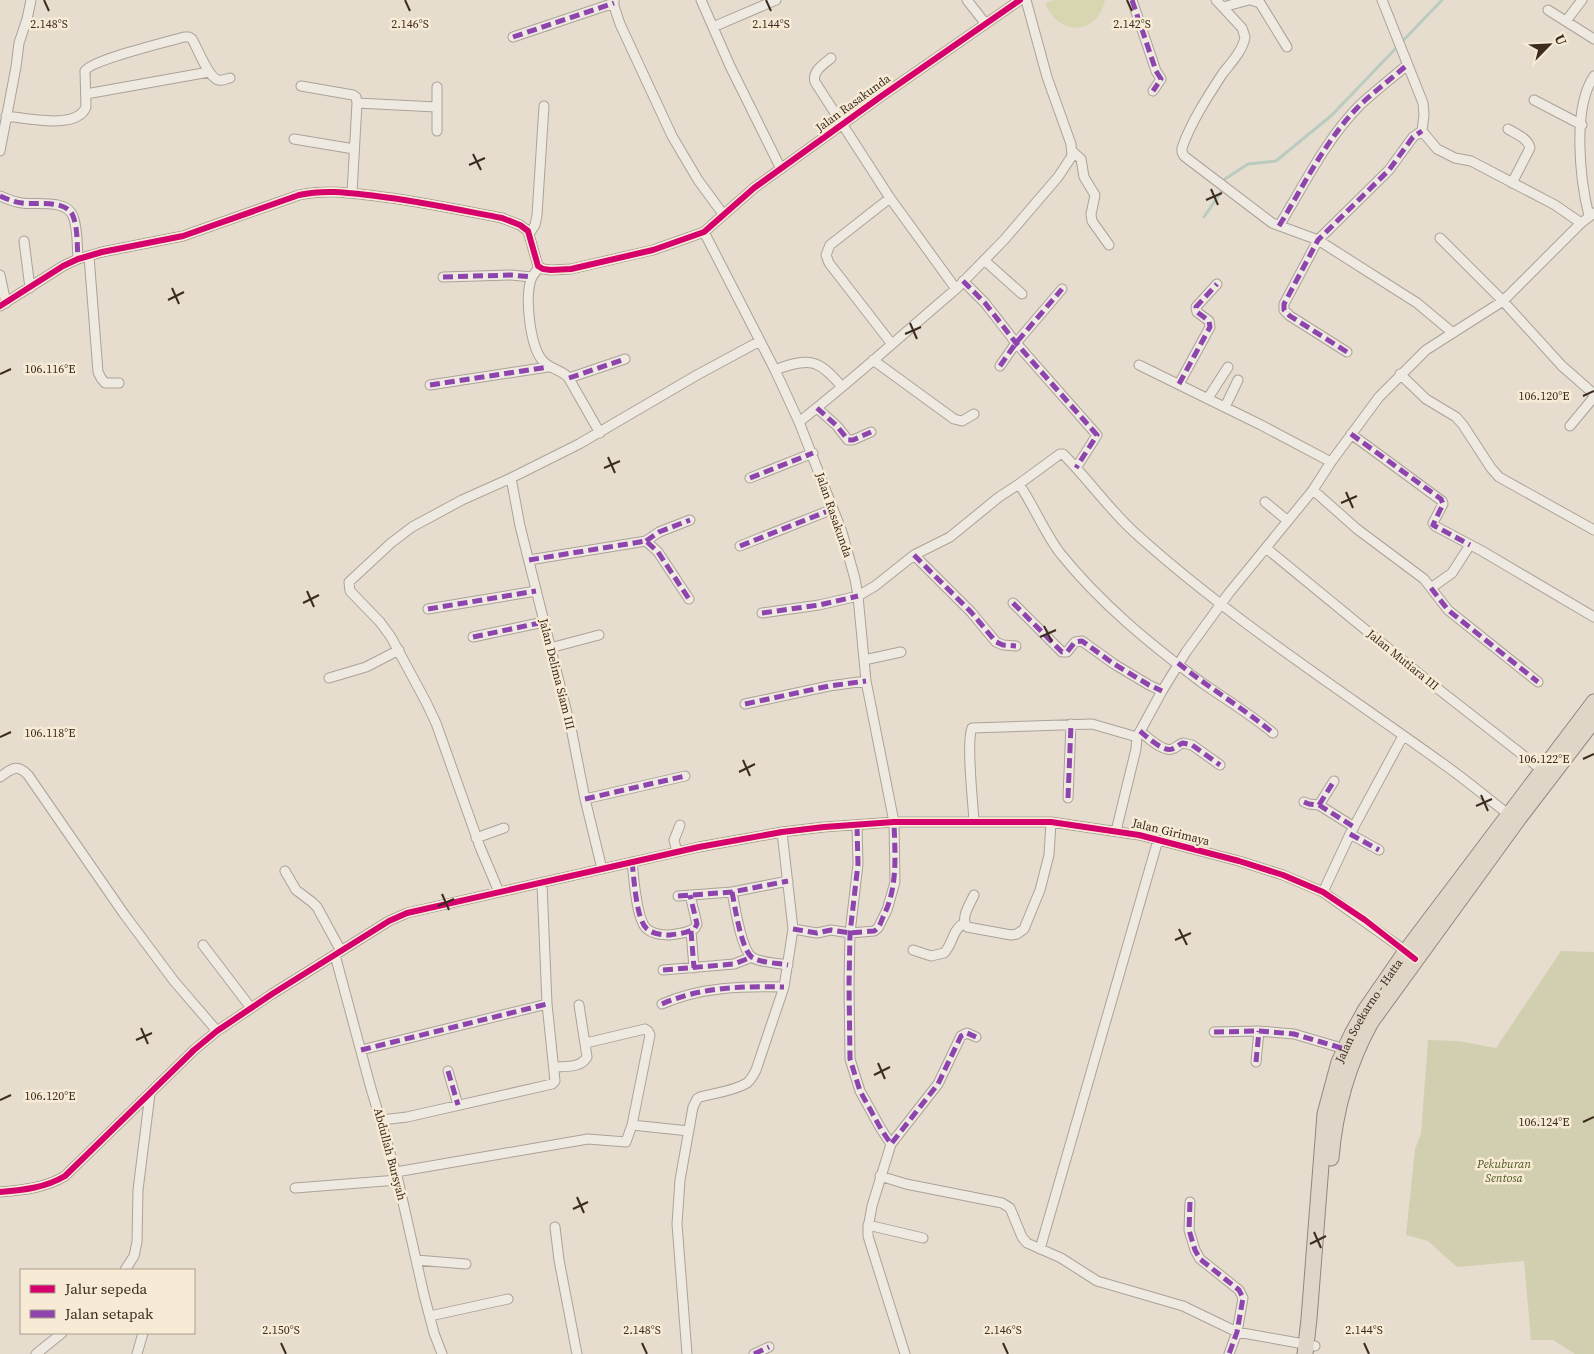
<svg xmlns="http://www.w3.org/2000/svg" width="1594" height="1354" font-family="'Source Serif 4',serif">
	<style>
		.green { fill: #d8d5b1 }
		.cemetery { fill: #d2cfb0 }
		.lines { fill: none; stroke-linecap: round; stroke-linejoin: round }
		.stream { stroke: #bacbc0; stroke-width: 3 }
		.minor-casing { stroke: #aca297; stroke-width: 11 }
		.trunk-casing { stroke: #91887e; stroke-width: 17 }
		.minor { stroke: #eee9e1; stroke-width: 9 }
		.trunk { stroke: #e0d6c8; stroke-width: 15 }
		.quiet { stroke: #8e44ad; stroke-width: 5; stroke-dasharray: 10 5; stroke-linecap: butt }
		.cycleway-casing { stroke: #f7ebd5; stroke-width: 9 }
		.cycleway { stroke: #d6006c; stroke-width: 6 }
		.ticks { fill: none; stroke: #3c2b1f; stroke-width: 2 }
		.labels { text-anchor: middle; stroke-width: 5; stroke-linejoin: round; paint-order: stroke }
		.street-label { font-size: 12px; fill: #3c2b1f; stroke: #f7ebd5 }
		.park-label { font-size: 12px; font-style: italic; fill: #4f5924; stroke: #f7ebd5 }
		.ticks-label { font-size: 12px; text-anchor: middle; fill: #3c2b1f; stroke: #f7ebd5; stroke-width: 5; stroke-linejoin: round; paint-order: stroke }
	</style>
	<rect width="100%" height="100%" fill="#e6ddcf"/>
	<path class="green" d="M1054 0H1105C1097 36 1058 37 1045 3Z"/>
	<path class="cemetery" d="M1561 951 1594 952V1354H1575L1553 1340H1531L1524 1261 1457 1267 1428 1241 1406 1235 1415 1149 1421 1134 1428 1040 1458 1041 1496 1048Z"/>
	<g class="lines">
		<path class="stream" d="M1225 179 1248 164 1276 161 1332 115 1442 0
			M1204 217 1221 192"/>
		<defs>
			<path id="minor" d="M614 0V6L620 24 672 136 698 180 723 214
				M701 0 730 66 781 169
				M967 0 985 23
				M1132 0 1156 71 1161 79 1153 91
				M1216 0 1242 28 1245 37C1243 50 1231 63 1223 73 1208 96 1191 122 1182 148V152L1184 156 1272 223 1318 240 1417 303 1453 333
				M1251 0 1260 3 1287 47
				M1382 0 1423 103 1424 115 1422 131 1437 149 1455 158 1471 161 1555 205 1581 223
				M1223 7 1249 0
				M1548 10 1594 39
				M1566 21 1582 0
				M713 27 776 0
				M513 37 614 3
				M301 86 353 95 356 97 357 103 352 193
				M86 94 209 72
				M1534 100 1582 125
				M357 103 436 107
				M6 116C26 118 77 130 86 107L85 71C91 60 167 42 184 37H189L192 39C198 49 208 77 218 80 222 81 226 79 230 78
				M1508 129C1516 134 1528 138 1530 148L1512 183
				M437 131V87
				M294 139 354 149
				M0 151 16 67 19 43 27 19 31 0
				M1072 151 1081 159 1084 177 1095 195 1091 214 1092 221 1109 245
				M0 196C7 199 14 202 22 203 37 205 66 199 73 216 78 229 77 246 78 259
				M890 198 830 245 826 255 829 263 891 343
				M1589 216C1580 180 1572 108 1594 76
				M1279 226C1304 185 1326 139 1360 105 1375 91 1392 78 1407 65
				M704 232 775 370 799 422 842 532 855 579 858 596 866 681 894 822 895 882 887 910 878 928 874 931 850 933 831 930 817 933 793 929
				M529 234 535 225 537 215 544 106
				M1440 238 1503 301 1562 366 1594 394
				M24 241 30 288
				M89 256 98 372 101 378 105 383H119
				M984 260 1022 294
				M539 267C537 270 534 274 532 277 524 295 530 345 542 360 549 369 560 369 568 377L600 433
				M0 275 6 303
				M443 277 511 275 532 277
				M963 281 985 303 1016 343 1097 435 1076 468
				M956 289 1004 240 1058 177 1072 156 1071 144 1047 77 1026 0
				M0 306 63 266 78 259 102 252 183 236 299 195C326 189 350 193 376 196 418 201 460 210 502 218L520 225 528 231 538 266 543 269 551 270 571 269 653 250 704 232 754 188 883 95 1020 0
				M1347 352 1290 316 1284 310V304L1318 240 1389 170 1413 137 1422 131
				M873 360 954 419 962 421 974 414
				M1139 365 1261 425 1331 462
				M1000 366 1016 343 1062 289
				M775 370C809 357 819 359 842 387
				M1400 374 1426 399 1456 417 1463 425 1491 468 1499 477 1594 530
				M569 378 625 359
				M1179 384 1210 327 1209 321 1197 312 1196 307 1217 284
				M430 385 548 367
				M1208 398 1228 367
				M1225 407 1238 380
				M817 408 837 426 848 440H853L871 432
				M799 422C853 380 904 333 956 289L890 198 815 82C812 71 823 65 831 58
				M1570 426 1594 397
				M1351 434 1442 501 1443 504 1433 523 1435 526 1482 551 1594 617
				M511 478 520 526 572 733 585 799 602 869
				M750 478 813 453
				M1019 484 1060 454H1063C1088 479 1108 508 1134 532 1229 618 1338 688 1442 763 1465 779 1486 797 1508 814
				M1313 490 1357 529 1424 579 1448 610 1538 682
				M1265 502 1288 521
				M646 541 659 532 690 520
				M740 546 833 509
				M1266 548 1428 681 1542 770
				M914 555 971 612 996 642 1003 645 1016 646
				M529 560 646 541 658 552 689 599
				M1431 588 1452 573 1470 545
				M1013 603 1062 652H1067L1075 642 1082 641 1114 664 1149 685 1162 691
				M428 609 536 591
				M762 613 819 605 858 596 875 586 914 555 950 537 999 497 1019 484C1034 506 1044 532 1060 553 1100 603 1150 644 1201 682 1225 699 1250 714 1273 733
				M473 637 544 622
				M550 648 599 635
				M864 660 901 652
				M329 678 366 667 399 650
				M745 704 829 686 866 681
				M1140 731C1147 737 1163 752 1172 749 1176 748 1179 744 1183 743L1192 745 1220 765
				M0 777C12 768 17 764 28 775L124 914 174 981 217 1031
				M1068 798 1071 724
				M585 799 685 776
				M1304 802 1309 804 1319 805 1354 827
				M1319 805 1334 781
				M974 821C973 803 966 742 972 728L1092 724 1137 737
				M857 826 858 864 850 933 849 984 850 1059 860 1091 881 1129 891 1144
				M1116 831 1136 749 1137 737 1162 691 1186 652 1229 593 1313 490 1331 462 1379 397 1426 350 1503 301 1581 223 1594 213
				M1350 834 1379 850
				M476 838 504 828
				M677 852 674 840 680 825
				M632 862C634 877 636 920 647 929 653 934 662 935 669 935 678 934 688 933 695 928L697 924 690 895
				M285 871 296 890 312 902 317 907 341 951
				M499 892 480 847 436 723 426 702 391 637 380 622 350 591 349 582 391 543 412 527 462 500 511 478 579 444 697 375 760 341
				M732 892C735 906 741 951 753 958 763 963 777 963 788 965
				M1323 892 1350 834 1403 736
				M974 895C970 904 960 918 967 927L1011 935 1017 934 1024 929 1040 890 1049 855 1051 822
				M678 896 732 892 788 881
				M691 931 694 968
				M203 945 251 1008
				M913 950 931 956 944 953C953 944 952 930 964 923
				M335 955 370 1085 398 1180 424 1295 434 1333 442 1354
				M663 970 734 964 752 957
				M662 1004C700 987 743 986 784 987
				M1214 1032 1259 1031 1294 1034 1345 1049
				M586 1043 645 1029 648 1031 650 1035 632 1125
				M361 1050 547 1004
				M1256 1062 1259 1031
				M554 1067C566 1066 581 1068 587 1057L579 1005
				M448 1071 458 1105
				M381 1120 407 1117 552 1084 555 1081 547 1004 542 884
				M396 1172 588 1139 626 1142 632 1125 689 1131
				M880 1176 906 1184 1002 1203 1010 1208 1022 1237 1027 1243 1061 1258 1097 1281 1183 1306 1237 1332 1315 1346
				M295 1188 398 1180
				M0 1192C23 1190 45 1188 65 1176L194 1050 217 1031 272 994 389 921 407 913 699 847 782 832 824 827 894 822H1051L1139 835 1239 861 1283 875 1323 892 1410 954
				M1190 1202 1189 1230 1195 1250 1200 1259 1239 1290 1243 1298 1237 1332 1229 1354
				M868 1225 923 1238
				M555 1227 559 1260 577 1354
				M1040 1249 1158 840
				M416 1260 466 1264
				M125 1270 134 1256 137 1242 138 1190 150 1094
				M430 1316 508 1299
				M36 1354 62 1333
				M137 1354 143 1333
				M687 1354 677 1224 680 1180 693 1107 697 1099 700 1097C715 1093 734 1091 747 1083 751 1080 754 1074 756 1070L784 987 793 929 782 832
				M754 1354 769 1347
				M905 1354 868 1236V1228L872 1206 891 1144 938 1084 961 1036 967 1033 976 1037"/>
			<g id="trunk">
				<path d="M1331 1158C1335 1110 1348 1064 1371 1022L1519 818 1594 720"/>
				<path id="s1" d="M1305 1354 1309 1319 1325 1114 1339 1062 1352 1034 1366 1009 1406 951 1594 702"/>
			</g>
		</defs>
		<use href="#minor" class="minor-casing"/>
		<use href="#trunk" class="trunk-casing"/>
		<use href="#minor" class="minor"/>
		<use href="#trunk" class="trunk"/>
		<path class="quiet" d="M1132 0 1156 71 1161 79 1153 91
			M513 37 614 3
			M0 196C7 199 14 202 22 203 37 205 66 199 73 216 78 229 77 246 78 259
			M1279 226C1304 185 1326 139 1360 105 1375 91 1392 78 1407 65
			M443 277 511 275 532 277
			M963 281 985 303 1016 343 1097 435 1076 468
			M1347 352 1290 316 1284 310V304L1318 240 1389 170 1413 137 1422 131
			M1000 366 1016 343 1062 289
			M569 378 625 359
			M1179 384 1210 327 1209 321 1197 312 1196 307 1217 284
			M430 385 548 367
			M817 408 837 426 848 440H853L871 432
			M1351 434 1441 499 1443 504 1433 525 1470 545
			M750 478 813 453
			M646 541 659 532 690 520
			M740 546 833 509
			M914 555 971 612 996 642 1003 645 1016 646
			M529 560 646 541 658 552 689 599
			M1431 588 1448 610 1538 682
			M1013 603 1062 652H1067L1075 642 1082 641 1114 664 1149 685 1162 691
			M428 609 536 591
			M762 613 819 605 858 596
			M473 637 544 622
			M1178 663C1209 688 1243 708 1273 733
			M745 704 829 686 866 681
			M1140 731C1147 737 1163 752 1172 749 1176 748 1179 744 1183 743L1192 745 1220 765
			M1068 798 1071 724
			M585 799 685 776
			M1304 802 1309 804 1319 805 1354 827
			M1319 805 1334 781
			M857 826 858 864 850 933 849 984 850 1059 860 1091 881 1129 891 1144 938 1084 961 1036 967 1033 976 1037
			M1350 834 1379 850
			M632 862C634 877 636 920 647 929 653 934 662 935 669 935 678 934 688 933 695 928L697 924 690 895
			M732 892C735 906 741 951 753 958 763 963 777 963 788 965
			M678 896 732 892 788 881
			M793 929 817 933 831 930 850 933 874 931C880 928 881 921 884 915 898 886 895 854 894 822
			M691 931 694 968
			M663 970 734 964 752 957
			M662 1004C700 987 743 986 784 987
			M1214 1032 1259 1031 1294 1034 1345 1049
			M361 1050 547 1004
			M1256 1062 1259 1031
			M448 1071 458 1105
			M1190 1202 1189 1230 1195 1250 1200 1259 1239 1290 1243 1298 1237 1332 1229 1354
			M754 1354 769 1347"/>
		<defs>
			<path id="cycleway" d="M0 306 63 266 78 259 102 252 183 236 299 195C326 189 350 193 376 196 418 201 460 210 502 218L520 225 528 231 538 266 543 269 551 270 571 269 653 250 704 232 754 188 883 95 1020 0
				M0 1192C23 1190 45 1188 65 1176L194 1050 217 1031 272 994 389 921 407 913 699 847 782 832 824 827 894 822H1051L1139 835 1239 861 1283 875 1323 892 1365 920 1415 959"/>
		</defs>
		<use href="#cycleway" class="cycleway-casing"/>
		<use href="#cycleway" class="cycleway"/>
	</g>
	<path class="ticks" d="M44 0 49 11M405 0 410 11M766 0 771 11M1127 0 1132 11M473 154 481 170M469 165 485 158M1211 189 1218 205M1206 200 1222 193M172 288 179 304M168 300 184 292M910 323 917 339M905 334 921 327M0 374 11 369M1583 396 1594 391M608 457 615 473M604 468 620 461M1346 492 1353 508M1341 503 1357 496M307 591 314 607M303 603 319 595M1044 626 1052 642M1040 637 1056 630M0 737 11 732M1583 759 1594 754M743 760 750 776M739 772 755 764M1481 795 1488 811M1476 806 1492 799M442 894 449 910M438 906 454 899M1179 929 1187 945M1175 940 1191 933M141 1028 148 1044M136 1040 152 1033M878 1063 885 1079M874 1075 890 1067M0 1100 11 1095M1583 1122 1594 1117M577 1197 584 1213M573 1209 588 1202M1314 1232 1321 1248M1310 1244 1326 1236M281 1343 286 1354M642 1343 647 1354M1003 1343 1008 1354M1364 1343 1369 1354"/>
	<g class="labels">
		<g class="street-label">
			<text transform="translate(853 103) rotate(-36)" y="4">Jalan Rasakunda</text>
			<text transform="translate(834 515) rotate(71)" y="4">Jalan Rasakunda</text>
			<text transform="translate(1403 660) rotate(39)" y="4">Jalan Mutiara III</text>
			<text transform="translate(557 674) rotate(76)" y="4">Jalan Delima Siam III</text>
			<text transform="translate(1171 832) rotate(14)" y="4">Jalan Girimaya</text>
			<text dy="4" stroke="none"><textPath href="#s1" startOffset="354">Jalan Soekarno - Hatta</textPath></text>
			<text transform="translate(390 1154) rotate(75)" y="4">Abdullah Bursyah</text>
		</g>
		<g class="park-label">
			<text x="1504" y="1168">Pekuburan<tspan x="1504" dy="14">Sentosa</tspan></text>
		</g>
	</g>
	<g class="ticks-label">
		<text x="1132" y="28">2.142°S</text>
		<text x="49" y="28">2.148°S</text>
		<text x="410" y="28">2.146°S</text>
		<text x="771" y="28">2.144°S</text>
		<text x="50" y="373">106.116°E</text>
		<text x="1544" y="400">106.120°E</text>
		<text x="50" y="737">106.118°E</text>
		<text x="1544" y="763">106.122°E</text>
		<text x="50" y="1100">106.120°E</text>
		<text x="1544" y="1126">106.124°E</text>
		<text x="281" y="1334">2.150°S</text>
		<text x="642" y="1334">2.148°S</text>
		<text x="1003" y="1334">2.146°S</text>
		<text x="1364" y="1334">2.144°S</text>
	</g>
	<rect x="20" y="1269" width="175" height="65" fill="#f7ebd5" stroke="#ac9e8c"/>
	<rect x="30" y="1285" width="25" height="8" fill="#d6006c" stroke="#ac9e8c"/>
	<text x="65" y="1294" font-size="15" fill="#3c2b1f">Jalur sepeda</text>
	<rect x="30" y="1310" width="25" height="8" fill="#8e44ad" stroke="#ac9e8c"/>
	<text x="65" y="1319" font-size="15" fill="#3c2b1f">Jalan setapak</text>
	<g transform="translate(1549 45) rotate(66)" stroke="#f7ebd5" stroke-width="4" paint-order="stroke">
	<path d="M0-4L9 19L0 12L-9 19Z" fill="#3c2b1f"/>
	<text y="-8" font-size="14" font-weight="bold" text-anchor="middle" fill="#3c2b1f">U</text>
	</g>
</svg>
